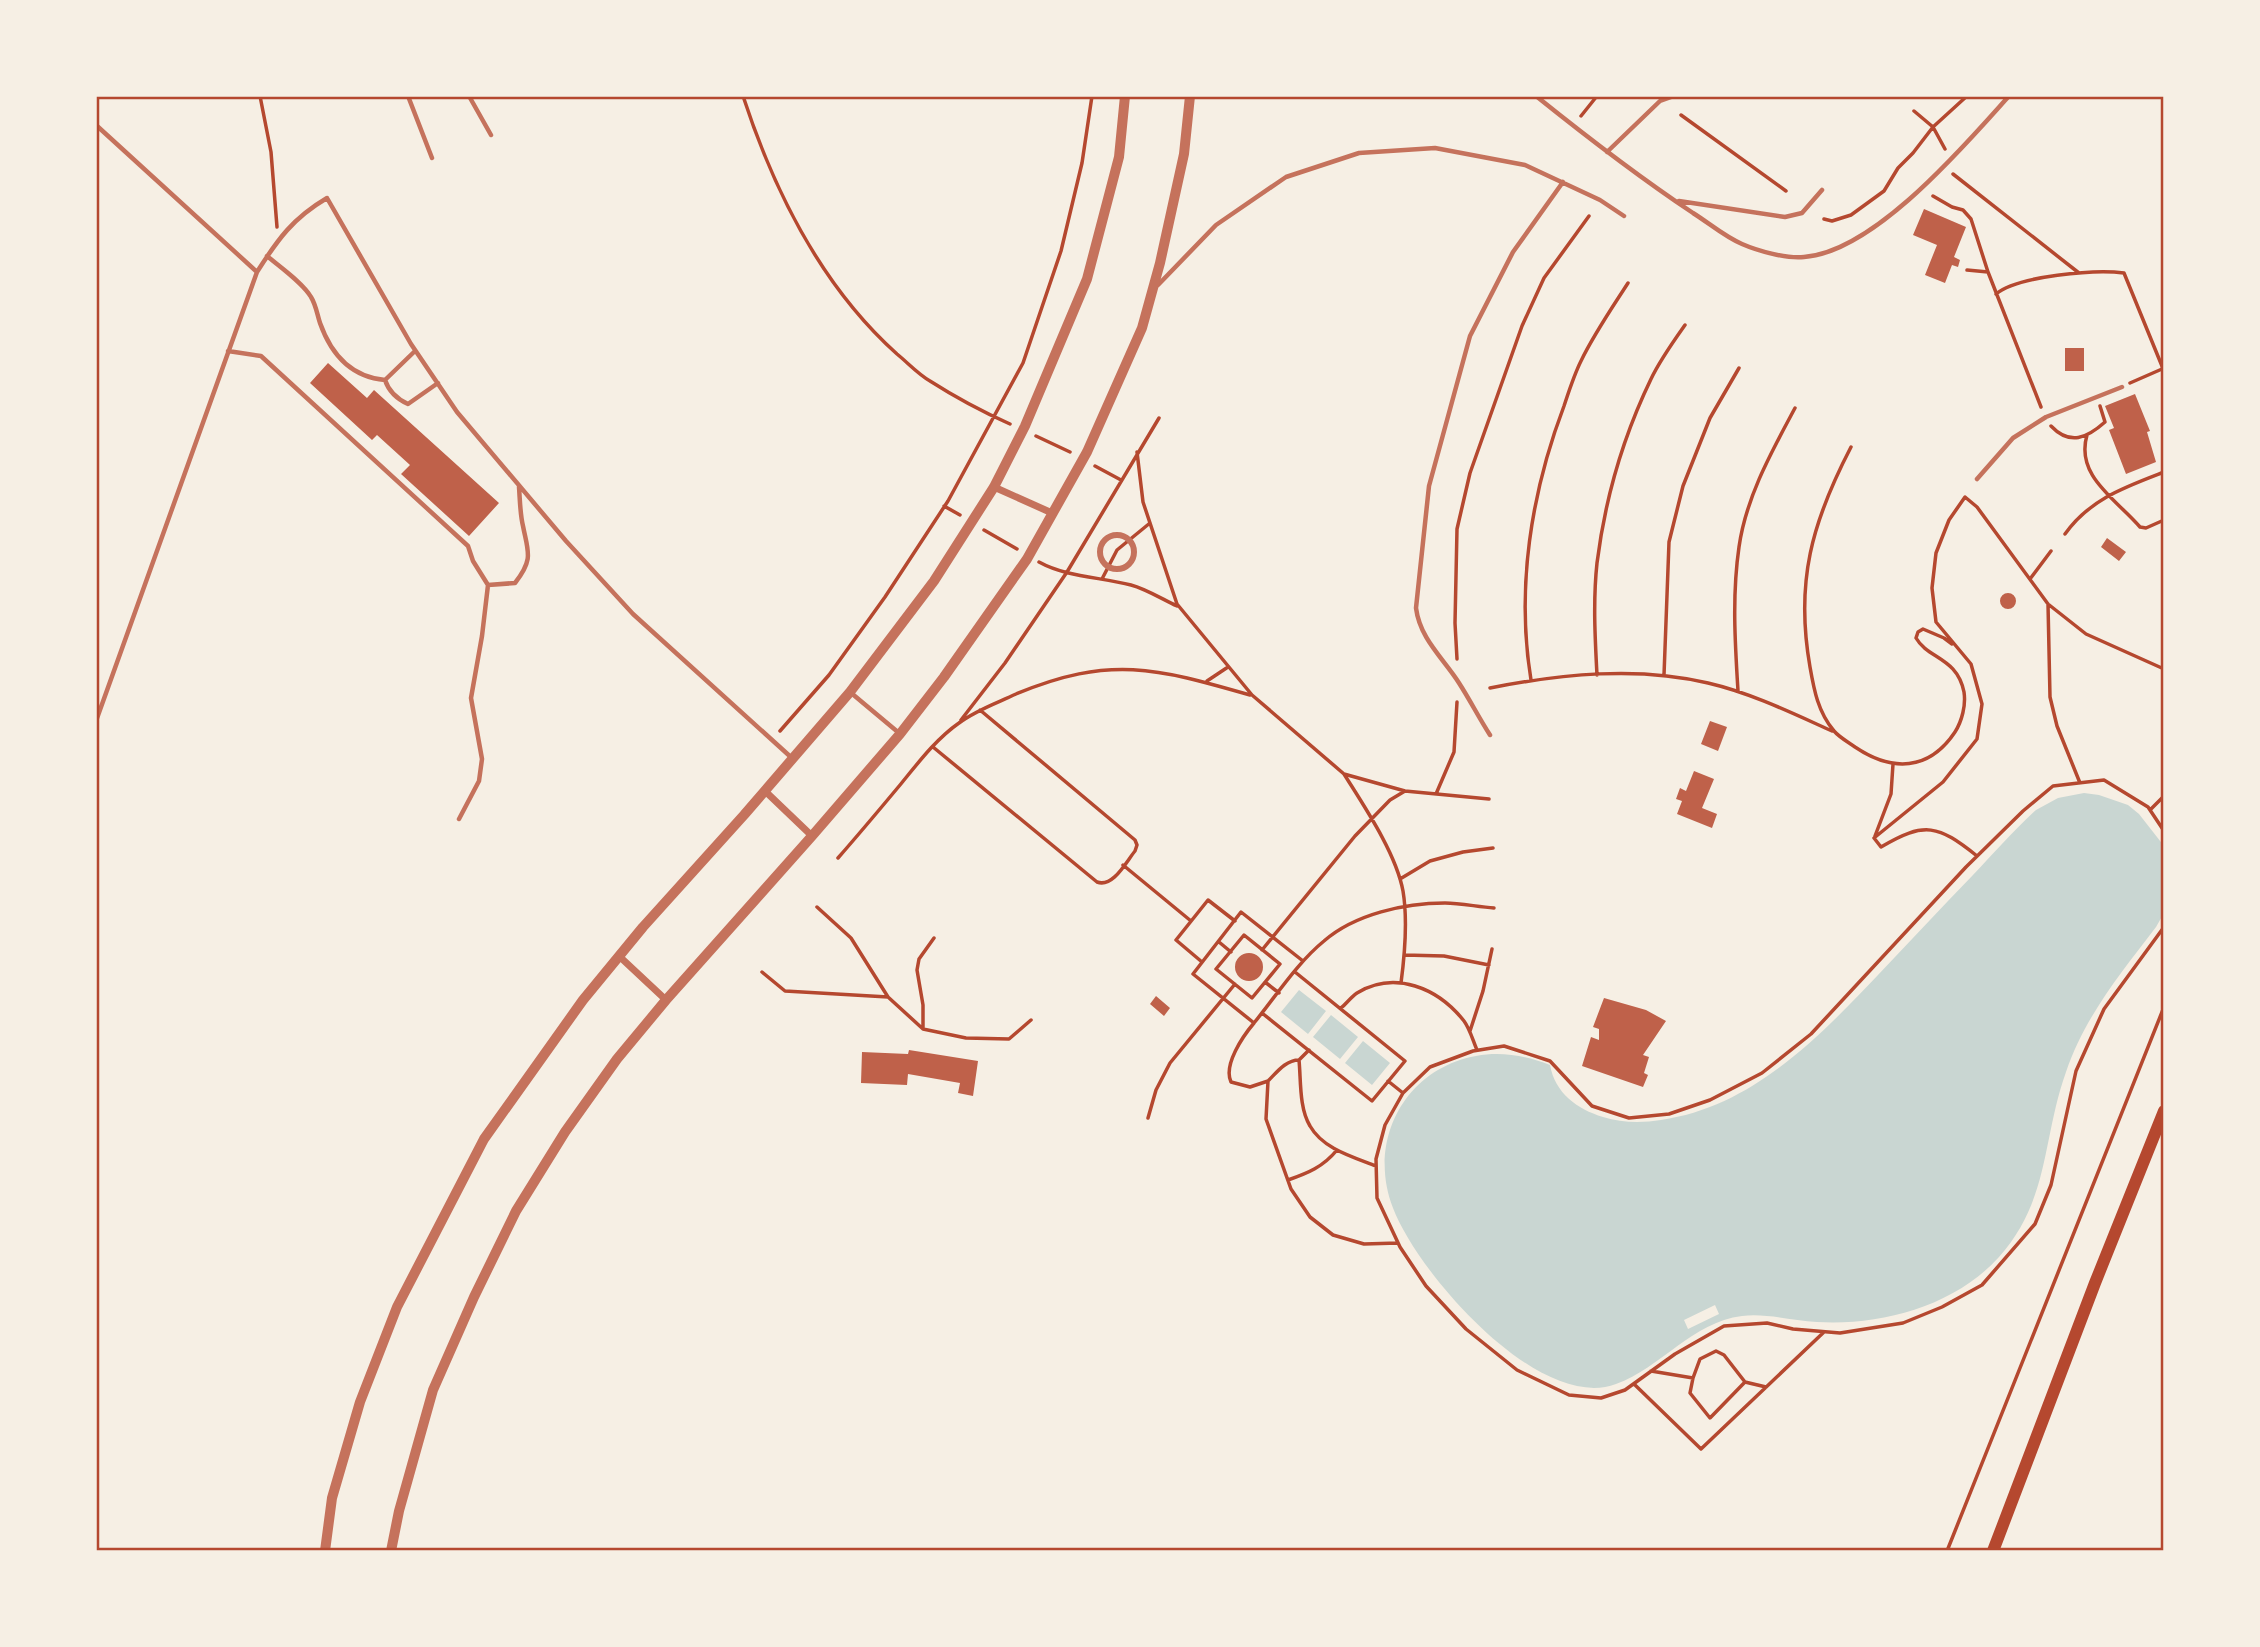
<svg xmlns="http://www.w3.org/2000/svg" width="2260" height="1647" font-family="Mulish,sans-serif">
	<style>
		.water { fill: #c9d6d2; fill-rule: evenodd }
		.building { fill: #bf614a }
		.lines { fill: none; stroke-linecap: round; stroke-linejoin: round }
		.path { stroke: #b5482f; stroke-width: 3.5 }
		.service { stroke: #c5725c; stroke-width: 4.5 }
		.pedestrian { stroke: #c5725c; stroke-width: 6 }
		.minor { stroke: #c5725c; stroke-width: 7 }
		.tertiary { stroke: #c5725c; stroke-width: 10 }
		.secondary { stroke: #b5482f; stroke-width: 12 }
		.neatline { fill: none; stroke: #b5482f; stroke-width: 2.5 }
	</style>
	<rect width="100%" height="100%" fill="#f6efe4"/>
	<path class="water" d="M2084 793 2099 795 2128 805 2139 814 2164 846V913L2156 927C2121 973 2085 1016 2066 1072 2042 1139 2050 1200 1999 1257 1955 1306 1881 1326 1817 1322 1792 1321 1767 1313 1742 1316 1692 1322 1661 1368 1616 1384 1539 1413 1417 1272 1393 1208 1367 1142 1404 1069 1476 1056 1502 1051 1526 1056 1550 1065 1555 1093 1577 1109 1603 1117 1622 1123 1642 1123 1661 1120 1752 1107 1818 1038 1878 975 1910 941 1941 908 1973 875 1994 853 2014 830 2036 810L2058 798ZM1715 1305 1719 1314 1688 1329 1684 1320Z
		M1299 990 1326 1011 1308 1034 1281 1012Z
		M1331 1015 1358 1037 1340 1059 1313 1037Z
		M1363 1041 1390 1063 1372 1085 1345 1063Z"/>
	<path class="building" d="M1924 209 1966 227 1954 257 1960 260 1958 267 1952 265 1945 283 1925 275 1937 245 1913 235Z
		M2065 348H2084V371H2065Z
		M328 363 367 398 374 390 499 503 469 536 401 474 410 465 377 435 372 440 310 383Z
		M2135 394 2150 431 2147 432 2156 462 2126 474 2109 430 2114 428 2105 406Z
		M2107 538 2126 552 2119 561 2101 547Z
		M2000 601a8 8 0 1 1 16 0a8 8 0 1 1-16 0Z
		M1710 721 1727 727 1718 751 1701 744Z
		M1694 771 1714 779 1702 808 1717 814 1712 828 1677 814 1682 801 1676 799 1680 788 1686 791Z
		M1235 967a14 14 0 1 1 28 0a14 14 0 1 1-28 0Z
		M1156 996 1170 1008 1164 1016 1150 1004Z
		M1604 998 1646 1010 1666 1021 1643 1055 1649 1057 1644 1073 1648 1075 1643 1087 1582 1066 1591 1037 1599 1040V1029L1593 1027Z
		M909 1050 978 1061 973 1096 958 1093 960 1083 908 1074 907 1085 861 1083 862 1052 908 1054Z"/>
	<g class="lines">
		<path class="path" d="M260 96 271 152 277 227
			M743 96C774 191 821 286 897 354 908 363 918 374 930 381 955 397 983 412 1010 424
			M1914 111 1933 127 1945 149
			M1681 115 1786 191
			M1581 116 1597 96
			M1953 174 2079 273
			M1933 196 1952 207 1963 210 1971 219 1988 272
			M1824 219 1832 221 1851 215 1884 191 1898 168 1913 153 1933 127 1967 96
			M1967 270 1988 272 2041 407
			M1996 294C2017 276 2096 269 2124 273L2164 371
			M2130 383 2162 369
			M2051 426C2070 446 2087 438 2105 422L2100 406
			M2087 435C2075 476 2116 499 2140 527L2146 528 2164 520
			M1036 436 1070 452
			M1851 447C1812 522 1795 582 1810 667 1814 690 1818 712 1834 731 1839 737 1848 742 1855 747 1892 772 1929 771 1955 732 1962 721 1966 705 1964 692 1957 657 1928 659 1916 638L1918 632 1923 629 1944 638 1952 644
			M1137 452 1143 502 1177 604 1252 695 1344 774 1405 791 1489 799
			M1095 466 1121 480
			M944 506 960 515
			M984 530 1017 549
			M2065 534C2090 499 2125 487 2164 472
			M1039 562C1066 577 1100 577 1131 585 1146 589 1162 599 1177 606
			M1102 579 1117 550 1150 523
			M2030 579 2051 551
			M2048 604 2050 697 2057 726 2080 783
			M1457 659 1455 623 1457 529 1470 473 1522 326 1544 278 1589 216
			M1597 675C1595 638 1593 600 1597 563 1605 499 1623 437 1651 379 1660 360 1673 342 1685 325
			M1664 675 1669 542 1683 486 1710 418 1739 368
			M1531 680C1516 588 1531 493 1564 406 1569 391 1574 375 1581 361 1594 334 1612 308 1628 283
			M1207 681 1228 667
			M1490 688C1561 674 1638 666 1708 683 1751 693 1792 713 1832 731
			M1738 691C1735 643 1732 595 1739 547 1746 497 1772 451 1795 408
			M961 720 1005 663 1067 572 1159 418
			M780 731 829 675 885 597 948 501 1023 363 1061 251 1082 163 1092 96
			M933 747 1097 882C1113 888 1126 862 1135 851L1137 845 1135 840 980 710
			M1344 774C1364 806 1396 853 1403 891 1408 921 1405 953 1401 983
			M1436 794 1454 752 1457 702
			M2150 810 2164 796
			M2164 831 2148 807 2104 780 2053 786 2023 811 1966 867 1811 1034 1762 1073 1710 1100 1669 1114 1629 1118 1592 1106 1550 1061 1504 1046 1473 1051 1430 1067 1403 1093 1385 1125 1376 1159 1377 1198 1400 1247 1426 1286 1466 1329 1517 1370 1569 1395 1601 1398 1625 1390 1675 1354 1724 1326 1767 1323 1793 1329 1840 1333 1903 1323 1942 1307 1982 1285 2035 1224 2051 1185 2076 1071 2104 1009 2164 927
			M1875 836 1891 794 1893 764
			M1977 856C1938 825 1925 821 1881 847L1874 838 1943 782 1977 739 1982 704 1971 664 1936 622 1932 588 1936 553 1949 520 1965 497 1977 507 2048 604 2086 634 2164 669
			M838 858C859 834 880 809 900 785 918 763 936 739 959 723 976 710 997 703 1016 694 1110 655 1156 668 1250 695
			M1123 865 1191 921
			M1400 879 1430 861 1463 852 1493 848
			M817 907 851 938 888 997
			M1244 935 1280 964 1252 998 1216 969Z
			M1219 942 1231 952
			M1262 950 1355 836 1390 800 1405 791
			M1404 955 1444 956 1489 965
			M1303 961 1241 912 1193 974 1254 1023C1276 996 1297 963 1324 941 1355 914 1405 903 1445 903 1461 903 1478 907 1494 908
			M1202 962 1176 940 1208 900 1235 921
			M762 972 785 991 888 997 923 1029 966 1038 1009 1039 1031 1020
			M1265 982 1279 993
			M1341 1008C1346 1004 1351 997 1357 993 1395 970 1438 988 1464 1021 1470 1029 1473 1041 1477 1050
			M1262 1013 1372 1101 1405 1061 1295 972
			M1254 1023C1243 1036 1223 1065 1231 1082L1250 1087 1268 1081
			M923 1029V1005L917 970 919 959 934 938
			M1470 1031 1483 991 1492 949
			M1309 1050 1299 1060C1286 1060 1277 1072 1268 1081L1266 1119 1291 1189 1310 1217 1333 1235 1364 1244 1398 1243
			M1299 1060C1301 1080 1299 1108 1310 1126 1323 1149 1353 1157 1376 1166
			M1388 1081 1403 1093
			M1148 1118 1156 1090 1170 1063 1235 984
			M1288 1180C1308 1173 1323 1167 1337 1150
			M1651 1371 1693 1378 1700 1359 1716 1351 1724 1355 1745 1382 1766 1387
			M1693 1378 1690 1393 1710 1418 1745 1382
			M1634 1384 1701 1449 1824 1332
			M1947 1551 2164 1007"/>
		<path class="service" d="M408 96 432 158
			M469 96 491 135
			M1536 96C1587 137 1639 177 1693 213 1709 223 1725 237 1742 244 1758 251 1787 259 1804 257 1874 252 1964 146 2009 96
			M96 125 257 272
			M1607 152 1660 101 1674 96
			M1679 201 1785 217 1802 213 1822 190
			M267 256C280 267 303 283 311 297 316 305 317 314 320 323 331 354 351 377 385 380
			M1158 285 1216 225 1286 177 1359 153 1435 148 1525 165 1600 200 1624 216
			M228 351 261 356 468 546 473 561 488 585 515 583C534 559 528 552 523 526 520 514 520 500 519 487
			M415 351 385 380C389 392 397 399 408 404L438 383
			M1977 479 2013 438 2046 417 2122 387
			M850 692 899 733
			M96 721 257 272C278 239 293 218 327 198L411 344 457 412 566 541 633 614 793 759
			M1490 735C1479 718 1470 700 1459 683 1443 658 1420 639 1416 608L1429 486 1470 336 1513 252 1563 182
			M459 819 479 781 482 759 471 698 482 636 488 585"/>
		<path class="pedestrian" d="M1100 552a17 17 0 1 1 34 0a17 17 0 1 1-34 0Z"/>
		<path class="minor" d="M994 487 1052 513
			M765 791 812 836
			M619 956 666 1000"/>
		<path class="tertiary" d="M325 1551 332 1498 360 1402 397 1307 484 1139 583 1000 643 927 744 815 850 692 934 581 994 487 1025 426 1087 279 1119 157 1125 96
			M391 1551 399 1511 433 1390 474 1297 516 1211 565 1132 617 1059 666 1000 812 836 900 734 944 677 1027 559 1087 452 1142 328 1160 263 1184 154 1190 96"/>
		<path class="secondary" d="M1993 1551 2095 1283 2164 1111"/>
	</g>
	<rect width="2260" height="1647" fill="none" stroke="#f6efe4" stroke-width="196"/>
	<rect x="98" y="98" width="2064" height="1451" class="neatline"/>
</svg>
